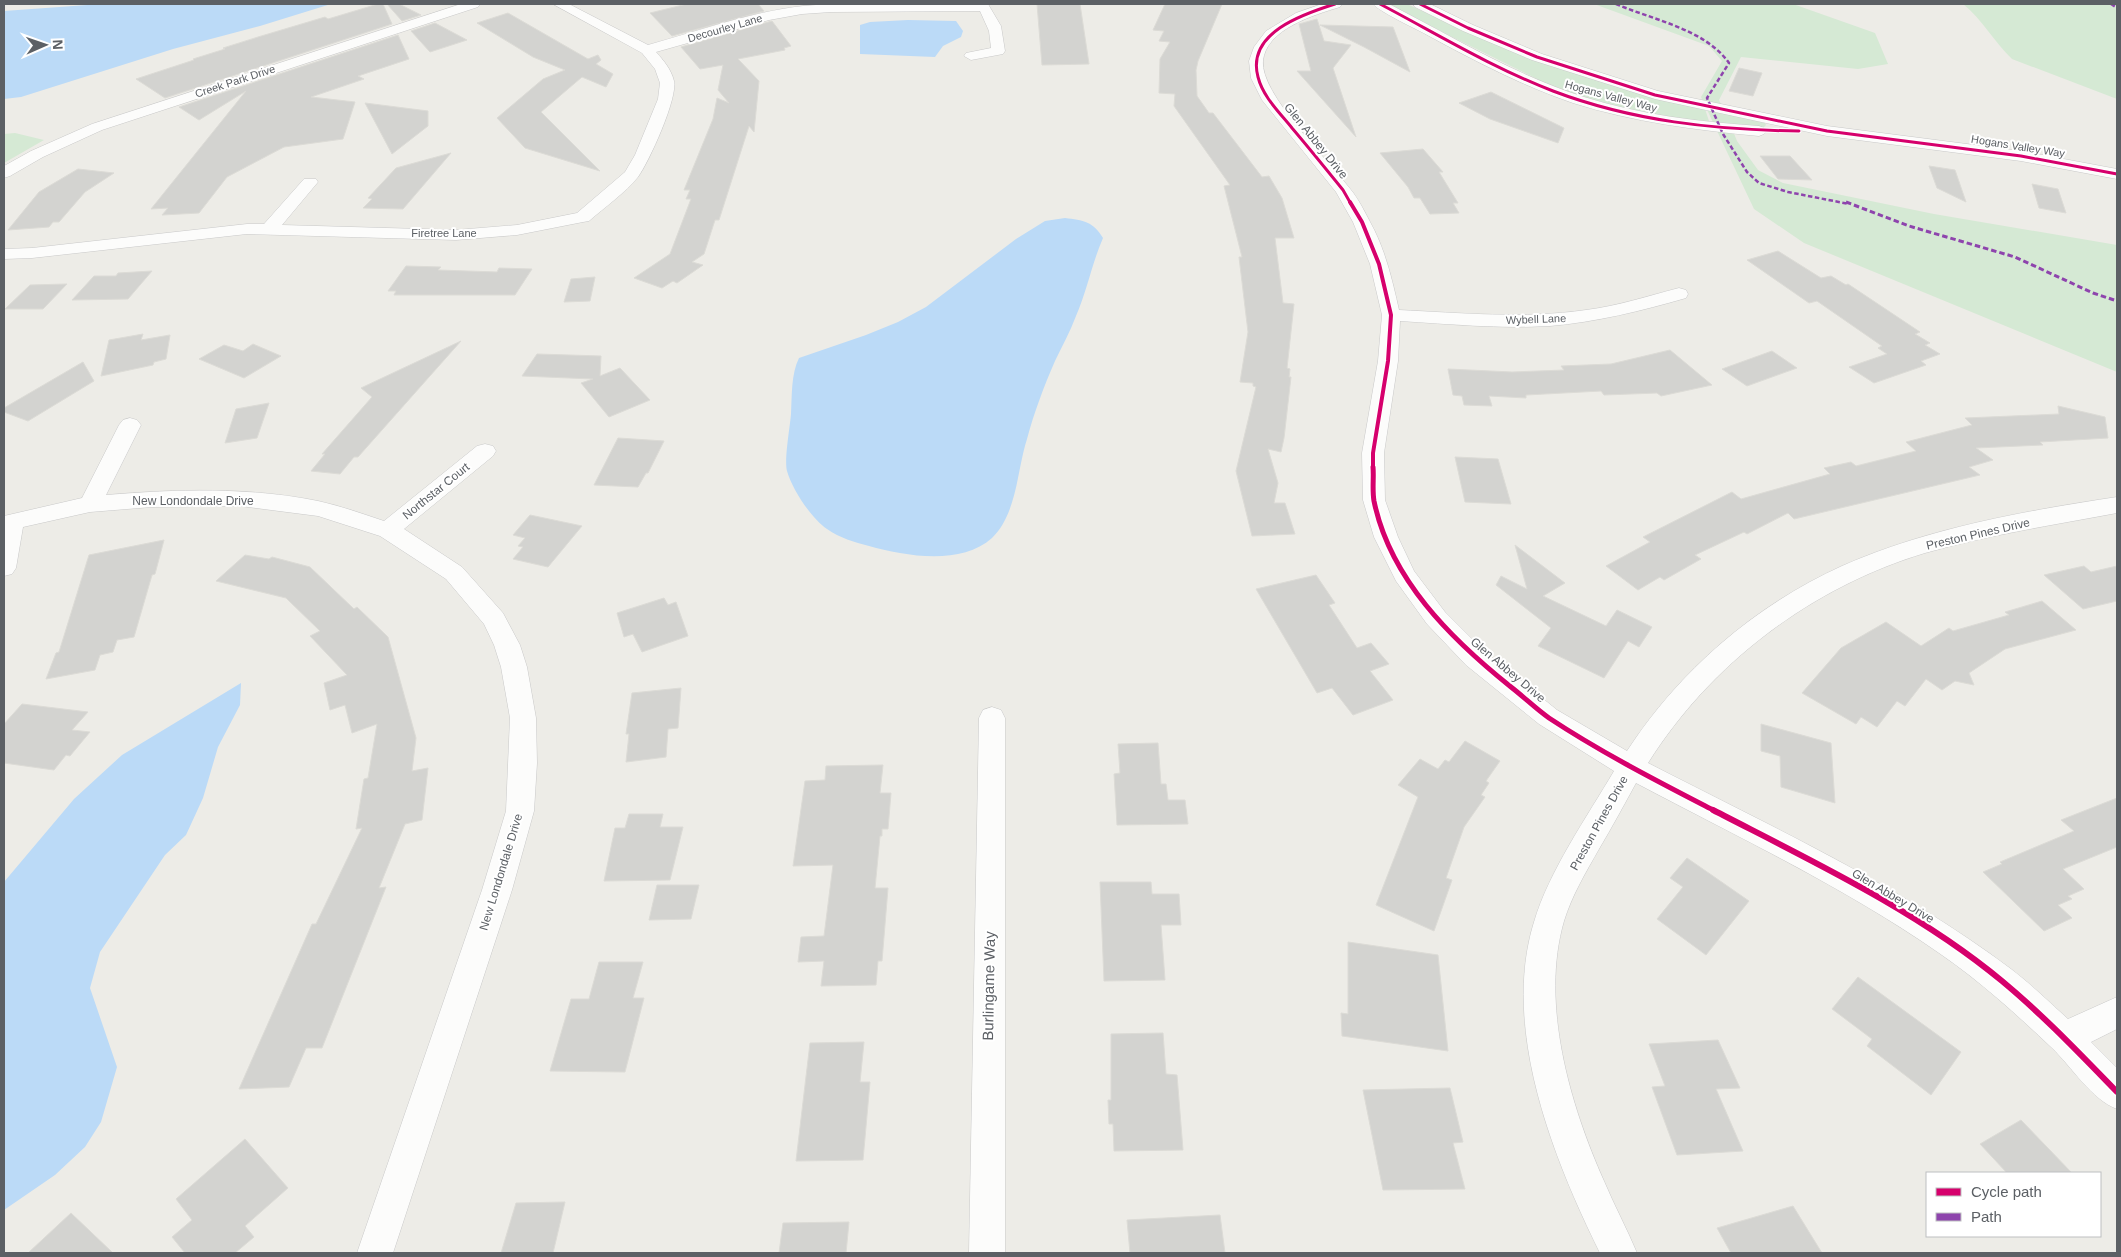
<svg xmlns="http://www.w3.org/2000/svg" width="2121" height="1257" font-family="Arial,sans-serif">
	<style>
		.green { fill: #d5e9d4 }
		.water { fill: #bbdaf7 }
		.building { fill: #d3d3d0; stroke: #dcdbd6 }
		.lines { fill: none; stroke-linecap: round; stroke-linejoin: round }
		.street-casing { stroke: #c9c9c9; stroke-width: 1 }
		.street { fill: #fcfcfb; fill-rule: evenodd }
		.quiet-far1 { stroke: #8e44ad; stroke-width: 2.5; stroke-dasharray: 4.5 2.5; stroke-linecap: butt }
		.quiet { stroke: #8e44ad; stroke-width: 3; stroke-dasharray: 5.5 3; stroke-linecap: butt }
		.cycleway-far3-casing { stroke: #fff; stroke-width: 5 }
		.cycleway-far2-casing { stroke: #fff; stroke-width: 6 }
		.cycleway-far1-casing { stroke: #fff; stroke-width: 8 }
		.cycleway-casing { stroke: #fff; stroke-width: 9 }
		.cycleway-far3 { stroke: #d6006c; stroke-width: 3 }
		.cycleway-far2 { stroke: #d6006c; stroke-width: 4 }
		.cycleway-far1 { stroke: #d6006c; stroke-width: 5 }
		.cycleway { stroke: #d6006c; stroke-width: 6 }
		.labels { text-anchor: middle; stroke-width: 4; stroke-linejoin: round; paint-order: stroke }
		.far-street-label { font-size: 11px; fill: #5c6065; stroke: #fff }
		.street-label { font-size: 12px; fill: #5c6065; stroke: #fff }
		.near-street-label { font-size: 15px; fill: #5c6065; stroke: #fff }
	</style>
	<rect width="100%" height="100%" fill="#edece7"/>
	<path class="green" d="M1390 4H1407L1466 31 1705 109 1710 124 1631 110 1586 98 1545 83 1444 33Z
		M1594 4H1793L1875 33 1888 64 1858 69 1741 57 1719 100 1725 113 1764 121 1766 125 1763 128 1731 126 1737 141 1758 170 1783 183 1934 214 2117 245V372L1804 243 1754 209 1701 97 1722 61 1709 46Z
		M1963 4H2117V99L2012 59C1994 42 1982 19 1963 4Z
		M15 133 44 140 4 163V134Z"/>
	<path class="water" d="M101 4H331L260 26 173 49 21 97 4 99V11Z
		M908 20 956 21 963 31 961 37 943 46 935 57 860 54V25L870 22Z
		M1065 218C1083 220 1094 222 1103 238 1092 263 1087 291 1076 316 1070 332 1062 346 1055 361 1044 386 1034 413 1027 439 1017 470 1017 514 992 538 961 566 905 556 869 546 854 542 840 538 827 529 811 518 792 489 787 471 784 460 790 427 791 414 792 396 791 374 799 358L866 335 898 322 926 307 1016 239 1045 221Z
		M241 683 240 705 218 747 203 798 186 835 165 855 100 952 90 988 117 1067 101 1122 85 1147 55 1175 4 1210V882L74 799 122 755Z"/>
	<path class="building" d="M378 4H383L392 24 165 98 136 79 194 60 193 59 225 49 223 48 258 37 325 17 328 19Z
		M387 4H399L421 15 402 21Z
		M687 4H758L764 11 672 36 650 13Z
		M1037 4H1080L1089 64 1042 65Z
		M1165 4H1222L1198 61 1196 70 1197 96 1209 113H1213L1262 177 1269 176 1282 198 1294 238H1275L1283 303 1294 304 1287 368 1290 369 1289 377H1291L1284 438 1281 452 1268 449 1278 483 1274 503H1285L1295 534 1252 536 1236 471 1256 387 1253 386V383L1240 382 1248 332 1239 257H1242L1224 186 1230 185 1174 106 1175 94 1159 93 1160 59 1170 42 1159 41 1164 31 1153 30Z
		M508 13 588 59 598 55 601 60 596 64 613 74 606 87 582 77 541 112 600 171 525 148 497 118 543 79 565 70 533 57 477 23Z
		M1317 19 1324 41 1351 45 1333 68 1356 137 1297 71H1311L1299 24Z
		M772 21 791 46 784 48 785 50 738 59 759 81 754 132 749 126 719 220H715L704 254 692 262 703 265 677 283 673 281 662 288 634 278 670 254 691 199H686L690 190H684L713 119 717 98 729 103 718 90 723 65 700 69 681 47Z
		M435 23 467 40 430 52 411 31Z
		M1320 25 1393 27 1410 72 1364 47Z
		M398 35 409 59 358 76 364 79 311 97 355 102 343 139 284 147 227 177 199 213 162 215 168 208 151 209 246 91 199 120 179 107Z
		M1739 68 1762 73 1753 96 1729 91Z
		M1491 92 1564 128 1558 143 1490 119 1459 103Z
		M365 103 428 111V126L392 154Z
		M1423 149 1443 172H1439L1458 203H1453L1459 213 1430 214 1420 198H1414L1408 187 1380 153Z
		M451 153 403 209 363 208 372 199 368 198 396 168Z
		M1760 156H1790L1812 180 1778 179Z
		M1929 166 1955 170 1966 202 1937 188Z
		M78 169 114 173 85 192 59 222H53L49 227 8 230 39 192Z
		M2032 184 2058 189 2066 213 2039 208Z
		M1778 251 1821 278 1831 276 1846 285 1848 284 1920 332 1915 334 1930 343 1925 345 1940 354 1921 361 1926 365 1874 383 1849 367 1887 354 1878 348 1882 346 1817 301 1809 303 1747 260Z
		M406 266 441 267 438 270 497 272 499 268 532 269 515 295H394L396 291H388Z
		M152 271 128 299 72 300 94 276H116L118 273Z
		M595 277 590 301 564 302 571 279Z
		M67 284 43 309H5L30 285Z
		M143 334 141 340 170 335 166 359 154 362 153 365 101 376 109 340Z
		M461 341 358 457H354L340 474 311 471 325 454H322L372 397 361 388Z
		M253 344 281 356 244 378 199 359 224 345 243 351Z
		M1670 350 1712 385 1661 396 1657 393 1604 395 1601 391 1526 395V398L1489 396 1492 406 1464 405 1462 396 1453 395 1448 369 1512 372 1564 370 1561 366 1611 364Z
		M1772 351 1797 368 1747 386 1722 369Z
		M537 354 601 356 600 376 620 368 650 400 609 417 581 383 593 379 522 376Z
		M83 362 94 381 28 421 4 412V408Z
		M269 403 257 438 225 443 236 409Z
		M2058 406 2105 417 2108 438 2040 442 2043 445 1976 448 1993 460 1969 467 1980 475 1794 519 1788 513 1747 534 1744 532 1695 555 1701 559 1664 580 1660 577 1638 590 1606 566 1650 542 1643 537 1732 492 1741 499 1830 474 1824 468 1851 462 1856 466 1916 451 1906 442 1972 425 1965 418 2059 414Z
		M618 438 664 441 648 473H646L638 487 594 485Z
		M1455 457 1498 459 1511 504 1465 502Z
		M530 515 582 526 548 567 513 559 523 547 518 546 525 538 513 535Z
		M164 540 155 574 152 575 134 637 117 640 113 652 100 655 95 670 46 679 56 653 59 652 89 555Z
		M1515 545 1565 583 1543 596 1606 626 1617 610 1652 627 1639 647 1628 641 1604 678 1538 646 1551 628 1496 585 1501 576 1527 589Z
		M245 555 269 559 272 557 310 567 354 609 357 607 388 637 416 738 412 771 428 768 422 820 405 824 379 888 386 887 322 1048H306L289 1087 239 1089 312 924H316L362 828 356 829 364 779 368 778 377 724 352 733 345 705 330 710 324 683 347 675 310 636 320 631 286 598 216 581Z
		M2084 566 2091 572 2117 566V601L2083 609 2044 575Z
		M1316 575 1335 603 1329 605 1357 648 1371 643 1389 664 1370 671 1393 700 1353 715 1332 688 1317 693 1256 589Z
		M664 598 668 605 676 602 688 636 642 652 633 634 624 637 617 613Z
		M2042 601 2076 630 2005 649 1969 673 1974 685 1955 681 1942 690 1926 679 1905 706 1897 701 1877 727 1861 717 1856 724 1802 693 1841 648 1886 622 1921 646 1949 628 1953 631 2009 615 2005 612Z
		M681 688 678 728 668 729 666 757 626 762 629 734H626L632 693Z
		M22 704 88 712 72 730 90 732 70 756 66 755 54 770 4 763V724Z
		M1761 724 1831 743 1835 803 1781 787 1780 756 1761 751Z
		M1465 741 1500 761 1486 781 1489 783 1481 795 1485 797 1464 827 1446 878 1452 880 1434 931 1376 905 1418 797 1398 785 1420 759 1438 769 1445 760 1449 762Z
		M1158 743 1161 784H1166L1168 800H1185L1188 824 1117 825 1114 774 1120 773 1118 744Z
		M883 765 880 793H891L888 829H882V836H880L875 888H888L882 961H878L876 985 821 986 824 961 798 962 801 937 824 936 833 865 793 866 805 781 825 780 826 766Z
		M2117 798V847L2063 869 2084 889 2068 896 2072 899 2058 905 2072 918 2044 931 1983 872 2002 864 2000 862 2074 831 2061 820Z
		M629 814H663L660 827H683L670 880 604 881 615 828H625Z
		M1687 858 1749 901 1706 955 1657 919 1683 887 1670 878Z
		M1100 882H1151L1152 894H1179L1181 925H1161L1165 980 1104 981Z
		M657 885H699L691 919 649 920Z
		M1348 942 1438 955 1448 1051 1342 1036 1341 1013 1348 1014Z
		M599 962H643L633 998H644L625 1072 550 1071 571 999H589Z
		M1858 977 1961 1052 1931 1095 1867 1046 1872 1039 1832 1009Z
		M1163 1033 1166 1074 1177 1075 1183 1150 1114 1151 1113 1124H1109L1108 1100H1111V1034Z
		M1718 1040 1740 1088 1716 1089 1743 1151 1677 1155 1652 1087 1665 1086 1649 1044Z
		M864 1042 860 1082H870L863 1160 796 1161 810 1043Z
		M1450 1088 1463 1142 1453 1143 1465 1189 1383 1190 1363 1090Z
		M2021 1120 2072 1173H2007L1980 1144Z
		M245 1139 288 1188 245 1226 254 1237 235 1253H185L172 1237 192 1220 176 1199Z
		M565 1202 553 1253H501L516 1203Z
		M1793 1206 1822 1253H1731L1717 1228Z
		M71 1213 113 1253H28Z
		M1220 1215 1225 1253H1130L1127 1220Z
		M849 1222 846 1253H779L783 1223Z"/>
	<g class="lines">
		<defs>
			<path id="street" d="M461 4H480L478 7 102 130 43 157 10 176 4 178V166L31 151 92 124Z
				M553 4H569L648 45C699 31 750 12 803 6 864 0 927 4 988 4L1001 26 1005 51 1003 54 971 60 964 56 966 53 991 48 989 31 980 11 831 12 802 14 769 20 656 52C664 61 671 69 674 81 678 98 649 162 638 177 625 193 605 207 589 221L583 222 517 235 456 240 247 234 32 258 4 259V249L32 248 247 224H264L304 179H316L318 182 282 225 456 230 517 225 577 213 625 172 635 155 658 99 660 83 655 69 642 53Z
				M1322 4H1342L1340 7C1314 15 1266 29 1263 61 1260 93 1326 158 1347 185 1356 195 1363 208 1369 220 1385 248 1392 279 1399 310 1461 313 1524 319 1586 310 1618 306 1648 296 1679 288L1686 290 1688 294 1686 298C1641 311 1596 322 1550 326 1500 329 1450 324 1400 321L1398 361 1384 453 1385 500 1398 537 1414 571 1445 612 1484 651 1557 710 1627 751C1679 671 1754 606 1842 566 1928 528 2025 511 2117 497V513C2053 525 1988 535 1925 553 1812 587 1711 663 1648 763 1772 827 1899 885 2011 969 2031 984 2050 1003 2068 1019L2117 997V1029L2091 1042 2117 1068V1109C2092 1100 2071 1066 2052 1048 2016 1014 1980 981 1939 953 1844 887 1738 837 1636 783 1624 805 1612 827 1599 849 1586 872 1572 895 1564 921 1540 1003 1570 1105 1604 1181 1614 1205 1627 1229 1637 1253H1600C1553 1158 1501 1028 1534 922 1549 871 1587 817 1614 771L1539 724 1466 665 1427 624 1396 581 1374 537 1363 500 1362 453 1378 361 1382 315 1370 264 1353 222 1336 192 1262 100 1251 78 1249 61 1254 47 1266 31 1296 13Z
				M1373 4H1389C1453 37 1515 75 1584 97 1641 115 1700 122 1759 126L1764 128 1767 131 1764 134 1759 136C1696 130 1633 122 1573 103 1523 86 1475 61 1429 36 1417 29 1381 13 1373 4Z
				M1413 4H1430L1473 25 1542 54 1658 91 1827 126 2021 151 2117 169V179L2021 161 1827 136 1655 99 1532 60 1463 31 1415 7Z
				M130 418 137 420 141 425 106 495C177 489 248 487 318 501 341 506 363 514 384 521L477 446 485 444 493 446 496 451 493 456 404 529 462 567 503 613 520 645 527 667 536 718 537 763 534 811 512 890 393 1253H357L482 890 506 811 510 718 501 667 494 645 484 624 446 579 380 536 318 516 240 506 152 507 90 512 23 527 16 568 12 574 4 576V516L82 498 119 425 123 420Z
				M992 707 1001 710 1005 718V1253H969L979 718 983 710Z"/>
		</defs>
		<use href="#street" class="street-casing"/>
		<use href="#street" class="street"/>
		<path class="quiet-far1" d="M1616 4C1653 20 1705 29 1729 63L1707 98 1723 134 1747 172 1759 183 1788 192 1849 204
			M2111 4 2117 8"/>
		<path class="quiet" d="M1846 202 1909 226 2015 257 2093 293 2117 301"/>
		<defs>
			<path id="cycleway-far3" d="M1335 4C1303 14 1246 33 1258 77 1263 97 1280 113 1292 128 1309 148 1326 169 1343 190L1351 204
				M1380 4C1437 34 1493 68 1553 91 1632 121 1715 130 1799 131
				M1420 4 1468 28 1537 57 1655 95 1827 131 2021 156 2117 174"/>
			<path id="cycleway-far2" d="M1350 202 1362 222 1379 264 1391 315 1388 361 1373 453V468"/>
			<path id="cycleway-far1" d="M1373 467C1374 477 1372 490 1374 501 1390 579 1451 639 1511 687 1524 697 1536 709 1549 718 1602 753 1659 782 1715 811"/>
			<path id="cycleway" d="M1713 810C1810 860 1918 911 2002 981 2043 1015 2080 1054 2117 1092"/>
		</defs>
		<use href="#cycleway-far3" class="cycleway-far3-casing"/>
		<use href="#cycleway-far2" class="cycleway-far2-casing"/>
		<use href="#cycleway-far1" class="cycleway-far1-casing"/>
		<use href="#cycleway" class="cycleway-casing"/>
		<use href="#cycleway-far3" class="cycleway-far3"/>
		<use href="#cycleway-far2" class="cycleway-far2"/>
		<use href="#cycleway-far1" class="cycleway-far1"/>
		<use href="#cycleway" class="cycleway"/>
	</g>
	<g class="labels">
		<g class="far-street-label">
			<text transform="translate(725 28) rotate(-16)" y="4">Decourley Lane</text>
			<text transform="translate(235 81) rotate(-18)" y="4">Creek Park Drive</text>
			<text transform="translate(1611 96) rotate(15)" y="4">Hogans Valley Way</text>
			<text transform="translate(2018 146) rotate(9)" y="4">Hogans Valley Way</text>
			<text x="444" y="237">Firetree Lane</text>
			<text transform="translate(1536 319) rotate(-2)" y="4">Wybell Lane</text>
		</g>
		<g class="street-label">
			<text transform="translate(1316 141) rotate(51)" y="4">Glen Abbey Drive</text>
			<text transform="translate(436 491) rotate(-39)" y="4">Northstar Court</text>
			<text x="193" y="505">New Londondale Drive</text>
			<text transform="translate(1978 534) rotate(-13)" y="4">Preston Pines Drive</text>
			<text transform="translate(1508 670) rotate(40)" y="4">Glen Abbey Drive</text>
			<text transform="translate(1599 823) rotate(-61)" y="4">Preston Pines Drive</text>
			<text transform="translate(501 872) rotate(-73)" y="4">New Londondale Drive</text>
			<text transform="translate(1893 896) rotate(31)" y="4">Glen Abbey Drive</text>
		</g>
		<g class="near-street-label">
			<text transform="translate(989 986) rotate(-89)" y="5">Burlingame Way</text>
		</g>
	</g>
	<rect width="2121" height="1257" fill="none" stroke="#5c6065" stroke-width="10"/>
	<rect x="1926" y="1172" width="175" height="65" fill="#ffffff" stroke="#bebfc1"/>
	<rect x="1936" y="1188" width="25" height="8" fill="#d6006c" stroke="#bebfc1"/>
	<text x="1971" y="1197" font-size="15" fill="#5c6065">Cycle path</text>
	<rect x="1936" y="1213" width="25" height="8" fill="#8e44ad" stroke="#bebfc1"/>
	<text x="1971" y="1222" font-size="15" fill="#5c6065">Path</text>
	<g transform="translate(45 45) rotate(88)" stroke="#ffffff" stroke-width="4" paint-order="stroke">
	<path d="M0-4L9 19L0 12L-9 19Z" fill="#5c6065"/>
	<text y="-8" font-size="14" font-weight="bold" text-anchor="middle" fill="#5c6065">N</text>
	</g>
</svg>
